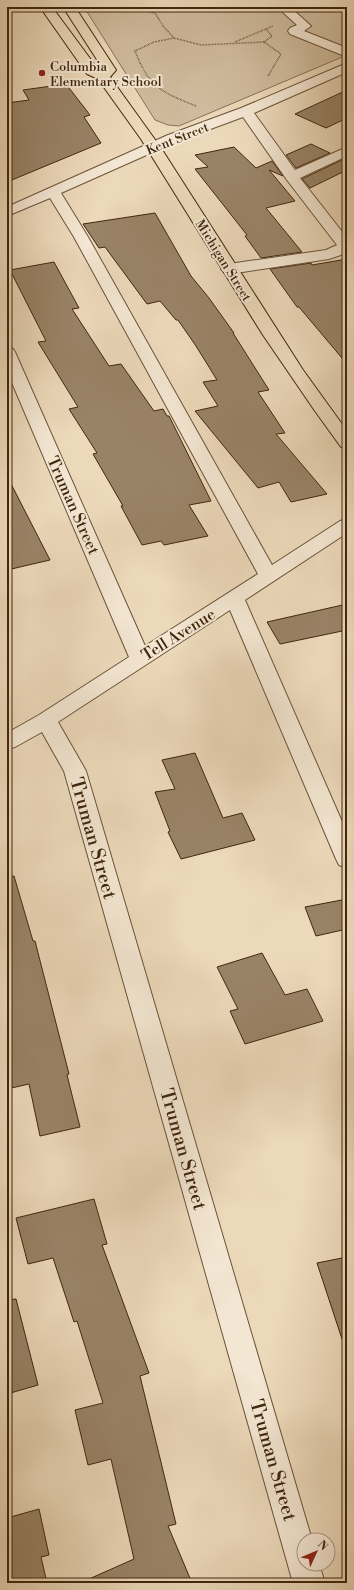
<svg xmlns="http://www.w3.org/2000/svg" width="354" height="1590" font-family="'Libre Bodoni',serif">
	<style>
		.green { fill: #cfbb9d; stroke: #887055 }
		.building { fill: #998367; stroke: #40260d }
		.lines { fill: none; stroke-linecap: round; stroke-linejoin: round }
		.minor-casing { stroke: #6b5338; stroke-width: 2 }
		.major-casing { stroke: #40260d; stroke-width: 2 }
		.path { stroke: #40260d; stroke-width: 1.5; stroke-dasharray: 0.5 1; stroke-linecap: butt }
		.minor { fill: #f3e6d2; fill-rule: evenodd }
		.major { fill: #ecd9ba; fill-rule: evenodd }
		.poi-dot { fill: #8f2418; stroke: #f3e6d2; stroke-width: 1.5 }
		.labels { text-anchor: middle; stroke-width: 4; stroke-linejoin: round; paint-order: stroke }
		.far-poi-label { font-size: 13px; fill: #40260d; stroke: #f3e6d2; text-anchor: start }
		.far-street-label { font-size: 13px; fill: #40260d; stroke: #f3e6d2 }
		.street-label { font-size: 16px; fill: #40260d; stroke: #f3e6d2 }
		.near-street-label { font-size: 19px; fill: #40260d; stroke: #f3e6d2 }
	</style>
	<rect width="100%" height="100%" fill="#ecd9ba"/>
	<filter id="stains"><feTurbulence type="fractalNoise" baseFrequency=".005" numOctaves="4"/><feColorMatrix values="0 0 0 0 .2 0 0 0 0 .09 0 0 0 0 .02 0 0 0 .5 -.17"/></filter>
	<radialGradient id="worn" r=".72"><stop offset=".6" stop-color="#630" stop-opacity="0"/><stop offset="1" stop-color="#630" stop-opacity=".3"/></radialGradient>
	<path class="green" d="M84 7H347V55L179 126 168 125 155 120Z"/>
	<path class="building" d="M66 84 90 115 84 117 101 143 7 182V103L29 100 23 90Z
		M347 90V118L326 128 295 114Z
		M311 144 330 153 296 168 286 155Z
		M234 147 256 168 272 161 283 176 269 170 295 201 266 208 302 252 261 258 245 236 247 235 195 169 208 167 195 155Z
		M344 159 347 160V170L310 188 302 179Z
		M155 213 191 276 209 298 234 333H233L269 390 258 392 285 433 276 434 327 494 291 502 279 482 258 488 195 411 218 406 203 382 217 380 196 346 178 320H176L160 301 147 304 105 247 99 248 83 224Z
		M347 259V364L299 307H297L270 269 311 263 312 265Z
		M54 262 79 308 72 309 109 366 121 364 154 411 163 409 167 416H169L211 501 189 505 208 536 164 545 161 541 142 545 121 506H123L93 454 97 453 69 409 78 407 38 342 46 341 10 270Z
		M7 476 50 560 7 570Z
		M347 604V630L328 634 280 644 267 622Z
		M195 753 223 818 242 813 255 840 181 859 168 832 170 831 155 792 175 789 162 760Z
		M14 876 33 941H35L69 1074 67 1075 80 1127 40 1136 29 1084 7 1089V877Z
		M347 899V929L316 936 305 907Z
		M262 953 285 995 307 989 323 1021 245 1044 230 1011 238 1009 217 967Z
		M94 1199 107 1244 102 1245 149 1373 140 1376 176 1524 168 1526 192 1583H80L134 1559 111 1459 88 1465 75 1410 103 1403 77 1321 74 1322 53 1258 28 1264 16 1218Z
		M347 1257V1338L342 1339 317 1263Z
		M16 1299 38 1385 7 1394V1300Z
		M39 1509 49 1555 41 1557 47 1583H7V1518Z"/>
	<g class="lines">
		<defs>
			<path id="minor" d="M277 7H290L311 26 304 31 347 48V57L290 34 288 31 290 28 297 25Z
				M347 63V72L254 113 295 170 347 147V156L300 178 347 238V253L329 259 229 274 224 272 221 269 224 266 229 264 326 250 337 245 287 180 243 117 178 141 61 193 88 237 272 565 340 521 347 519V533L245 600 347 833V868L339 865 336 859 230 610 58 722 86 771 312 1540H304V1564H319L325 1583H293L64 771 42 732 15 747 7 749V733L39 715 129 657 7 371V347L13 349 15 352 145 646 258 574 74 237 50 198 7 216V207L168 135 241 108Z"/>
			<path id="major" d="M40 7H52L97 68 102 71 103 69 63 7H75L116 70 110 77 161 148 303 370 347 431V448L341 447 315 411 263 335 141 139 98 79 87 74Z"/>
		</defs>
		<use href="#minor" class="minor-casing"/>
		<use href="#major" class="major-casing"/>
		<path class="path" d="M126 7 155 13 163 26 174 38
			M235 42 273 26
			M264 42 272 36 266 29
			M196 106C161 92 149 87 135 51L154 42 174 38 201 45 264 42 281 54 268 76"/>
		<use href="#minor" class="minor"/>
		<use href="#major" class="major"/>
	</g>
	<circle class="poi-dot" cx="42" cy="73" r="4"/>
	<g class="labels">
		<g class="far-poi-label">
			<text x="50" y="71">Columbia<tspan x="50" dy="15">Elementary School</tspan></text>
		</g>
		<g class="far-street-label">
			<text transform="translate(177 138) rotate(-22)" y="5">Kent Street</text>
			<text transform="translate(224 260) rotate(58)" y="5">Michigan Street</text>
		</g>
		<g class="street-label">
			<text transform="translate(74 505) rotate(66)" y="6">Truman Street</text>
			<text transform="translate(178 634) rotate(-32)" y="6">Tell Avenue</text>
		</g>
		<g class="near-street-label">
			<text transform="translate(94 838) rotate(74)" y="7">Truman Street</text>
			<text transform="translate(184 1149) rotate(74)" y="7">Truman Street</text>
			<text transform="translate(274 1460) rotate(74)" y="7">Truman Street</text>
		</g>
	</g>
	<rect width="354" height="1590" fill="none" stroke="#ecd9ba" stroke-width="24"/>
	<rect x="8" y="8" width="338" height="1574" fill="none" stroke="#40260d" stroke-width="2"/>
	<rect x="12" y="12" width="330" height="1566" fill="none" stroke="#40260d"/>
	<g transform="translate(316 1552) rotate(46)"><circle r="19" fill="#f3e6d2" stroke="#ab9983"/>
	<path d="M0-3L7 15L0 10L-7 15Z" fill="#8f2418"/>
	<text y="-6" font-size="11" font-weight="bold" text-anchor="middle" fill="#40260d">N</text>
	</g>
	<rect width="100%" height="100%" filter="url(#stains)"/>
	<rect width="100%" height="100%" fill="url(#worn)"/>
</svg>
